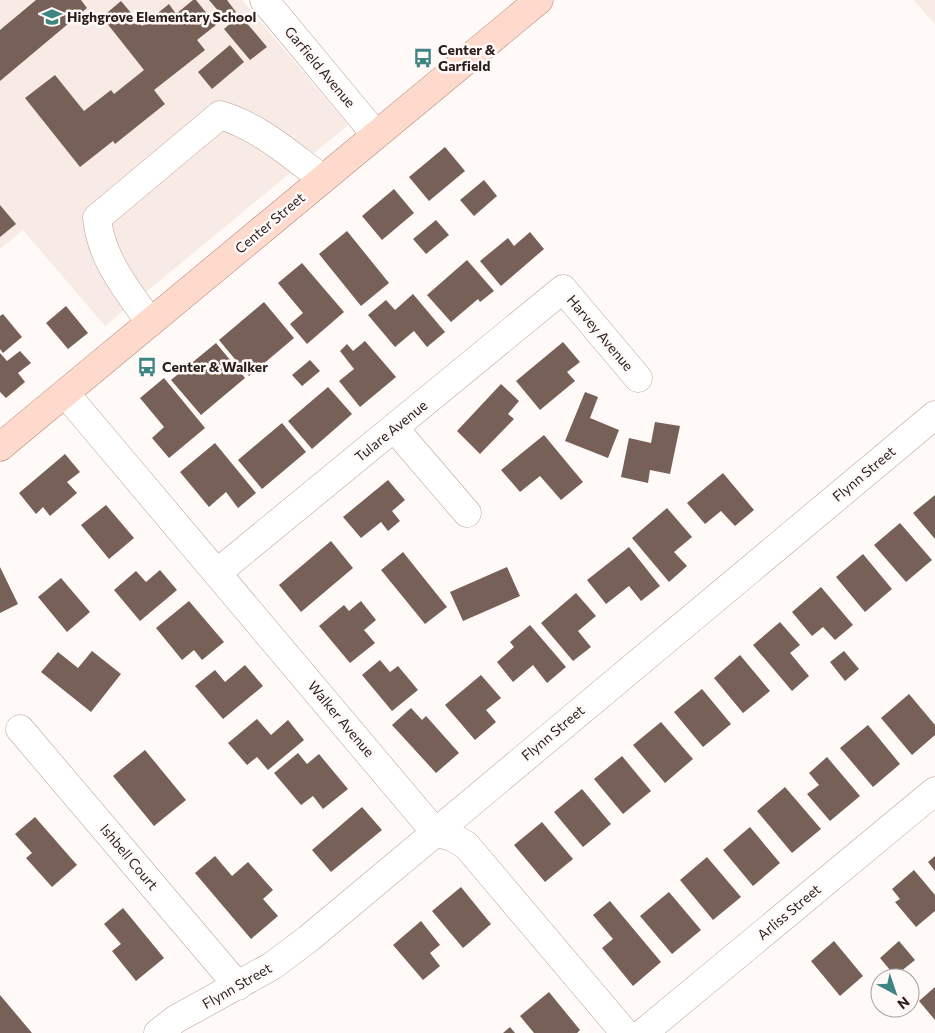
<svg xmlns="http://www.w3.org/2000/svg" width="935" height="1033" font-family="Commissioner,sans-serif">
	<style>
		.built { fill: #f8eae4 }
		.building { fill: #776057 }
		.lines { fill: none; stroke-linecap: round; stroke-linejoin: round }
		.minor-casing { stroke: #bba299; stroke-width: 29 }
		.major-casing { stroke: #b38878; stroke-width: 29 }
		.minor { stroke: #fff; stroke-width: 28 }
		.major { stroke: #fedacc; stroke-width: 28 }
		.labels { text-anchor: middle; stroke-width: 5; stroke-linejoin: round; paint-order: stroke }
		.poi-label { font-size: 14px; font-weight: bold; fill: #291f1c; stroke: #fff9f7; text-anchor: start }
		.street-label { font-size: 14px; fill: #291f1c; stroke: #fff9f7 }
	</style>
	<rect width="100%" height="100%" fill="#fff9f7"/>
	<path class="built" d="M0 0H242L348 125 105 326 23 230 0 249Z
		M913 0H935V24Z"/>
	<path class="building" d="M36 0H81L87 8 0 81V30Z
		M193 0H196L216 25 197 40 205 50 154 90 165 104 115 144 113 141 80 167 25 98 55 75 84 111 111 90 114 94 144 70 102 17 121 1 142 26 169 4 176 14Z
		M209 0H227L236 12 226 20Z
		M240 15 267 47 250 60 224 29Z
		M230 45 244 62 212 89 198 72Z
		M445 147 465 171 429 201 409 177Z
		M484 180 497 196 474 216 460 200Z
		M394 189 414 213 382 240 362 216Z
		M0 205 16 224 0 237Z
		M436 220 449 235 426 254 413 239Z
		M347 231 389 283 361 306 319 254Z
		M530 232 544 249 501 286 480 261 508 238 514 246Z
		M467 260 494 291 480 302 478 299 451 322 427 295Z
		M302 263 344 312 307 344 290 324 303 313 278 283Z
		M413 294 445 332 427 347 414 331 395 347 368 315 386 300 395 310Z
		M264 302 294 338 249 376 219 340Z
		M66 306 88 333 68 349 46 323Z
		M3 314 22 337 3 353 0 349V316Z
		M365 341 396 377 360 407 339 381 354 369 340 351 347 344 353 351Z
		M563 342 580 362 567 372 575 381 540 410 516 381Z
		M216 343 245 378 201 415 171 380Z
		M20 351 31 363 18 373 25 382 6 398 0 392V353L7 361Z
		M310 360 320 371 302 386 292 375Z
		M164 378 205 428 169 458 152 438 164 427 140 398Z
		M501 384 519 401 508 414 514 419 480 454 457 431Z
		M328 387 352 414 312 449 288 421Z
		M585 392 598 397 590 418 619 430 608 458 565 441Z
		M655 422 680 426 670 474 650 470 648 483 621 477 629 438 651 443Z
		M282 423 306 452 262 489 238 460Z
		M544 435 583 482 561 500 540 476 520 492 501 470Z
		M215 443 256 493 238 508 226 492 209 507 180 472Z
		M65 454 80 472 67 482 77 493 50 516 43 507 36 514 19 493Z
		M723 473 754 510 735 526 721 511 705 524 687 503Z
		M388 480 405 500 392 511 400 521 388 531 381 522 361 538 343 517Z
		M935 495V539L913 513Z
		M106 505 134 538 109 559 81 525Z
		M667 508 692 537 674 552 687 566 669 582 632 538Z
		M900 523 932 560 906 582 874 545Z
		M331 541 353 568 301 612 279 585Z
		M629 547 660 586 641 601 629 586 606 604 587 580Z
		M403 552 447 607 425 624 381 570Z
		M863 554 892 589 865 612 836 577Z
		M0 567 18 604 0 613Z
		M507 567 520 596 463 621 450 592Z
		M160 570 177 590 140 621 114 590 136 571 146 582Z
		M61 578 90 612 67 632 38 597Z
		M821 587 853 625 835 640 823 627 812 636 792 612Z
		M576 593 596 616 578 631 591 647 573 661 541 623Z
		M189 601 224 642 202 660 194 650 182 660 156 628Z
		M361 601 376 620 364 630 375 643 350 663 319 626 344 605 349 611Z
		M780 622 800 645 790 653 809 676 792 691 753 645Z
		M530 625 566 667 547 683 533 665 513 682 497 662 514 647 510 642Z
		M92 651 121 674 91 712 41 672 58 652 78 668Z
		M844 651 859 669 845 681 830 662Z
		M740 655 770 691 743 713 714 678Z
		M380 660 390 672 398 666 418 690 392 711 362 675Z
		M245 665 263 686 223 719 195 686 215 670 225 682Z
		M481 675 501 698 486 710 496 722 475 740 445 705Z
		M702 689 731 724 703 747 674 712Z
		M909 694 935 725V735L912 755 881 718Z
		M411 708 422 720 426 716 459 753 436 773 392 725Z
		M257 719 271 735 288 720 304 740 268 770 257 757 247 765 228 743Z
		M661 722 693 759 665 783 633 745Z
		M868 725 900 764 873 787 840 748Z
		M145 750 186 800 154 826 113 776Z
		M298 753 307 764 319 754 348 789 323 809 313 796 301 805 274 773Z
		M622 756 651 791 623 814 594 779Z
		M827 757 860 796 830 821 807 794 819 785 809 773Z
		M785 787 821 829 792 853 757 811Z
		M582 789 611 824 583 847 554 812Z
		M362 807 382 830 331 872 312 850Z
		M35 817 77 865 52 887 26 858 32 853 15 834Z
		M542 822 573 859 545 882 514 845Z
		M750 827 780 863 753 886 723 850Z
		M215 856 232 876 248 862 273 890 263 899 278 916 251 939 195 873Z
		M935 856V871L928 862Z
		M707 857 741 897 713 920 680 880Z
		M914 870 935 895V911L916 927 895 902 900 899 892 889Z
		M461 887 491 924 463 948 432 911Z
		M669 892 701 930 672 954 640 916Z
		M610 901 661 962 633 986 602 948 613 939 593 915Z
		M123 908 164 958 136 981 112 951 121 944 104 924Z
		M421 921 440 945 430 953 440 966 423 980 393 945Z
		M834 941 863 976 840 996 811 961Z
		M899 941 915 960 895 976 880 958Z
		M935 987V1020L919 1001Z
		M549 992 580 1030 577 1033H534L520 1016Z
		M0 995 32 1033H0Z
		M510 1027 515 1033H503Z"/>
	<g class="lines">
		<defs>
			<path id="minor" d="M264 0 376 135
				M150 322C127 290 101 259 97 218L220 115C260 127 289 154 323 179
				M65 393 435 832 452 837 466 845 625 1033
				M395 429 467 513
				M218 572 563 289 638 378
				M20 729 238 986
				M158 1033 176 1019 272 966 308 939 935 415
				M643 1033 935 791"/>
			<path id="major" d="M0 447 539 0"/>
		</defs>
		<use href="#minor" class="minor-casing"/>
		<use href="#major" class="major-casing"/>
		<use href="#minor" class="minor"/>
		<use href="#major" class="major"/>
	</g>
	<defs>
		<symbol id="school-bare" viewBox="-9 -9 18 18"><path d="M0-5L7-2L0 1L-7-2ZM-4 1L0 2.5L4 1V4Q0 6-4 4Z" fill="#3d8582" stroke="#fff9f7" stroke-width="2.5" paint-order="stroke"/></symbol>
		<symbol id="bus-bare" viewBox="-9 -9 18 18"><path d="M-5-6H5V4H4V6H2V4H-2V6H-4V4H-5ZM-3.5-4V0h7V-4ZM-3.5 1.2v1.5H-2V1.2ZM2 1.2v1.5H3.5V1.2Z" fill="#3d8582" stroke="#fff9f7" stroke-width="2.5" paint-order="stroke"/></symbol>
	</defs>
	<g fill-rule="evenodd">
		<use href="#school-bare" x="38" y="3" width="28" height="28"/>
		<use href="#bus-bare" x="409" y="44" width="28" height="28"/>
		<use href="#bus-bare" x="133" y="353" width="28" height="28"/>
	</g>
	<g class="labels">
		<g class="poi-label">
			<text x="67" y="22">Highgrove Elementary School</text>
			<text x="438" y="55">Center &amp;<tspan x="438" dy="16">Garfield</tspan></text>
			<text x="162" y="372">Center &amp; Walker</text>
		</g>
		<g class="street-label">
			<text transform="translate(320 67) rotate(50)" y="5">Garfield Avenue</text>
			<text transform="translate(270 223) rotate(-40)" y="5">Center Street</text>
			<text transform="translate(600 333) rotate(50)" y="5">Harvey Avenue</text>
			<text transform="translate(391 431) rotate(-39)" y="5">Tulare Avenue</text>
			<text transform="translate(864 474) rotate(-40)" y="5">Flynn Street</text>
			<text transform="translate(341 719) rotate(50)" y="5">Walker Avenue</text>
			<text transform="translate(553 733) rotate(-40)" y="5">Flynn Street</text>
			<text transform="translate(129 857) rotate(50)" y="5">Ishbell Court</text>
			<text transform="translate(789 912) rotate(-40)" y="5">Arliss Street</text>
			<text transform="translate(237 986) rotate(-30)" y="5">Flynn Street</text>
		</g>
	</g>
	<g transform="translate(895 993) rotate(140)"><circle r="24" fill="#fff9f7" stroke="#a9a29f"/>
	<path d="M0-4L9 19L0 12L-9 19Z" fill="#3d8582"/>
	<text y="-8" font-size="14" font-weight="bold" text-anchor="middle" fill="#291f1c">N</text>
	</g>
</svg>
